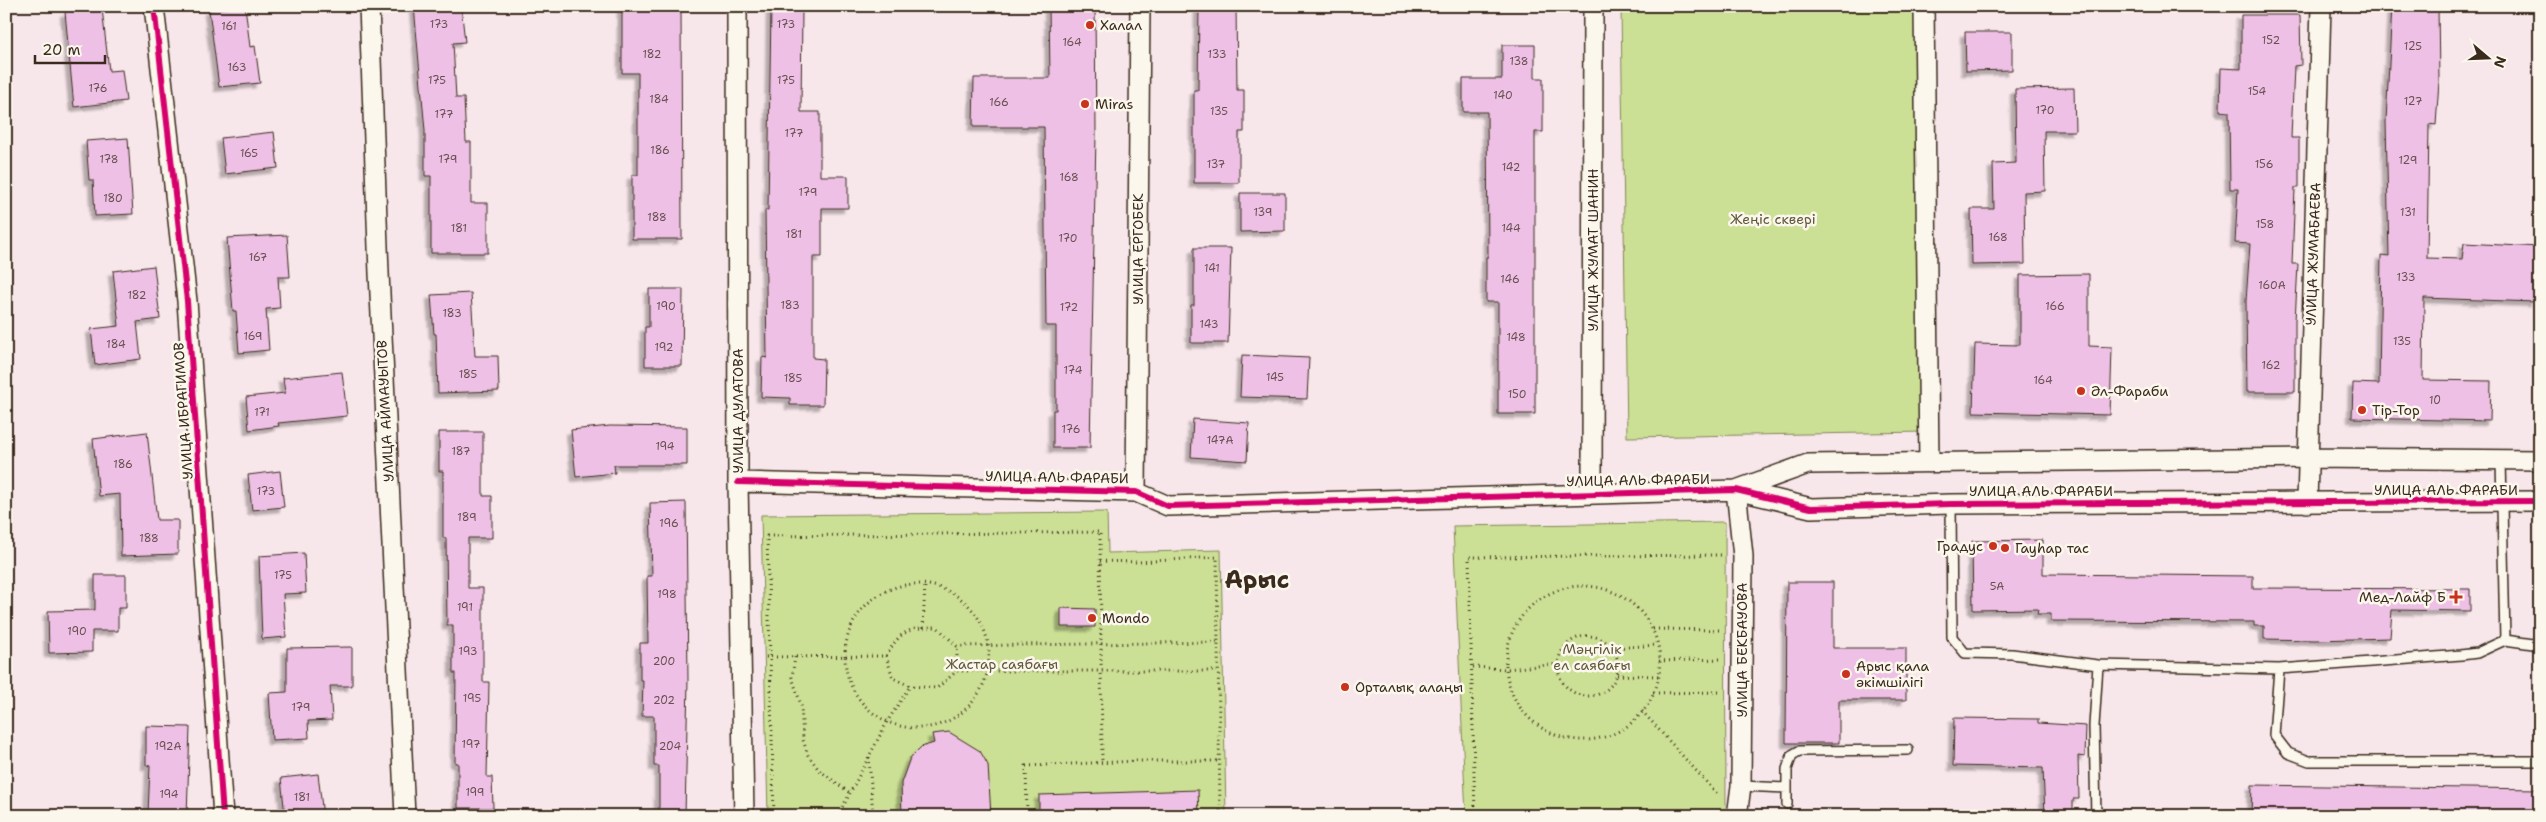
<svg xmlns="http://www.w3.org/2000/svg" width="2546" height="822" font-family="'Shantell Sans',sans-serif">
	<style>
		.green { fill: #cce095; stroke: #84855a }
		.building { fill: #eec0e5; stroke: #3b2a1e; filter: url(#shadow) }
		.lines { fill: none; stroke-linecap: round; stroke-linejoin: round }
		.lane-casing { stroke: #3b2a1e; stroke-width: 12 }
		.street-casing { stroke: #3b2a1e; stroke-width: 22 }
		.path { stroke: #3b2a1e; stroke-width: 3; stroke-dasharray: 1 4; stroke-linecap: butt }
		.lane { stroke: #fbf7ec; stroke-width: 9 }
		.street { stroke: #fbf7ec; stroke-width: 19 }
		.cycleway-casing { stroke: #fbf7ec; stroke-width: 9 }
		.cycleway { stroke: #d6006c; stroke-width: 6 }
		.poi-dot { fill: #c8321e; stroke: #fbf7ec; stroke-width: 2 }
		.labels { text-anchor: middle; stroke-width: 5; stroke-linejoin: round; paint-order: stroke }
		.number-label { font-size: 11px; fill: #685050 }
		.poi-label { font-size: 14px; fill: #3b2a1e; stroke: #fbf7ec; text-anchor: start }
		.park-label { font-size: 14px; fill: #5f583c; stroke: #fbf7ec }
		.street-label { font-size: 14px; fill: #3b2a1e; stroke: #fbf7ec }
		.town-label { font-size: 24px; font-weight: bold; fill: #3b2a1e; stroke: #fbf7ec }
	</style>
	<defs>
		<filter id="shadow"><feDropShadow dx="-4.5" dy="4.5" stdDeviation="1" flood-color="#0004"/></filter>
	</defs>
	<rect width="100%" height="100%" fill="#f7e6ea"/>
	<filter id="ink" filterUnits="userSpaceOnUse"><feTurbulence type="fractalNoise" baseFrequency=".02" numOctaves="2"/><feDisplacementMap in="SourceGraphic" scale="10" xChannelSelector="R" yChannelSelector="G"/><feConvolveMatrix kernelMatrix="1 2 1 2 8 2 1 2 1" color-interpolation-filters="sRGB"/></filter>
	<g filter="url(#ink)">
		<path class="green" d="M1621 6H1920L1926 432 1627 437Z
			M1107 512 1108 553 1221 550 1226 816H768L761 515Z
			M1725 522 1726 816H1466L1453 526Z"/>
		<path class="building" d="M245 6 250 47 255 46 260 83 219 87 209 10Z
			M414 6H461L465 42 453 43 456 98H464L466 142H471V203H488V253H431V176H425V131Z
			M622 6H681L682 239H632V175H638V73H622Z
			M1049 6H1095L1096 134 1090 448H1053V410H1056V326H1046L1044 127H973L974 78H1050Z
			M1199 6H1236L1237 90H1244V132H1239V183H1194V90H1198Z
			M2392 6H2438L2439 81 2436 125 2429 124 2427 258 2462 259 2464 243 2539 247 2535 302 2424 298 2423 380 2491 381 2490 421 2352 418 2353 383 2379 384 2381 255 2389 256 2386 121Z
			M102 8 109 71 122 70 126 101 74 107 65 12Z
			M771 8H802L801 112H820V176H848V208H822V257H813V358L824 359 823 405H790V398L761 397 762 357 767 358 765 210H768Z
			M2241 15H2300L2301 65 2294 66 2291 138H2299V188H2295L2292 264H2298L2295 321V392H2247L2246 301 2250 244 2235 243 2238 189H2230L2229 112 2220 111 2221 68 2241 69Z
			M1965 32H2012V70L1966 71Z
			M1502 45H1535V78H1543V132H1535V414H1498V302H1486V257H1488L1487 112H1463V79H1502Z
			M2074 88 2075 131H2044L2045 191 2024 192 2025 264 1972 265 1971 209H1994L1993 164 2016 163 2015 89Z
			M274 132 278 168 225 174 221 138Z
			M128 138 133 214 95 216 93 180H89L86 141Z
			M1240 193H1285V231L1240 232Z
			M287 235 290 277H278L280 308 266 309 269 350 239 353 236 311H233L227 238Z
			M1194 248H1231L1228 343H1191V305H1194Z
			M154 266 160 319 137 322 141 359 95 365 91 329 119 326 113 271Z
			M2089 274V346L2112 347 2110 415 1973 412 1975 344 2020 345V275Z
			M649 289H683L682 366H645V327H649Z
			M471 293 475 356H498L499 391 438 393 436 334H434L431 295Z
			M1242 355 1309 358 1307 399 1240 397Z
			M342 372 347 416 278 423 279 426 249 430 246 397 285 393 283 378Z
			M1193 419 1249 423 1247 461 1191 457Z
			M610 426 687 427V465H614L615 473 576 477 571 430Z
			M147 432 157 520H178V554L121 556 120 494 99 496 93 439Z
			M439 432H483V496H492V538H468V588H483V682H489L487 777H492L493 808H458V763H455L456 673H453V625H447L446 538H443V471H439Z
			M280 471 284 507 252 510 248 475Z
			M686 502 688 680 685 816H659V766H654V716H642L643 680H640V643H648L647 576H652L650 503Z
			M2043 540V574L2253 576V588L2470 589V611L2392 610 2390 638 2315 640 2264 639V626H2254V622L2051 621V614H2037L2038 609 1973 610 1972 541Z
			M304 553 306 593 283 594 286 637 262 639 259 556Z
			M95 575H126V608H118V631H92V652L49 653 48 611 95 610Z
			M1787 582H1833V648H1906V700H1839V743H1786Z
			M1061 608 1095 609V627H1061Z
			M352 647V686H330L332 720 308 721 309 738 272 740 269 693 287 692V648Z
			M1954 718 2038 719V723L2086 726 2085 757 2078 756 2079 799H2073V816H2045L2043 768 1953 766Z
			M146 726 190 727 187 816 148 814 150 766 146 765Z
			M949 732 980 751 988 765 991 816H902L901 783 910 758 921 747 934 743 932 734Z
			M318 774 323 816H285L281 778Z
			M2252 785 2540 789V816H2251Z
			M1198 790 1199 816H1039V795Z"/>
		<g class="lines">
			<defs>
				<path id="lane" d="M2501 460 2505 640 2540 645
					M1951 504 1952 637 1965 653 2012 654 2098 665 2094 726 2096 816
					M2098 665 2279 669 2274 735 2288 753 2309 761H2540
					M2279 669 2461 655 2477 653 2505 640
					M1741 786 1787 788
					M1787 804V769L1792 755 1799 751 1908 750"/>
				<path id="street" d="M154 6 187 301 223 816
					M369 6 379 273 405 816
					M737 6 738 482 744 816
					M1924 6 1929 463
					M738 482 1136 492 1168 506 1736 490 1811 508 1951 504 2540 501
					M1736 490 1808 464 2307 458 2540 460
					M1736 490 1743 556 1741 786 1738 809
					M1136 492 1140 6
					M1592 494 1593 6
					M2307 503 2321 6"/>
			</defs>
			<use href="#lane" class="lane-casing"/>
			<use href="#street" class="street-casing"/>
			<path class="path" d="M1100 561 1138 562 1217 557 1220 816
				M845 656a72 72 0 1 1 144 0a72 72 0 1 1-144 0Z
				M1506 663a77 77 0 1 1 154 0a77 77 0 1 1-154 0Z
				M923 628 925 584
				M1653 629 1722 630
				M1558 666a30 30 0 1 1 60 0a30 30 0 1 1-60 0Z
				M1613 648 1657 645
				M886 656C901 630 908 628 937 627L957 646 1217 642
				M766 657 886 656 893 678 910 686 937 688 957 671H1217
				M795 657 792 677 801 705 803 740 808 755 819 770 850 793
				M1659 661 1721 659
				M1473 667 1506 669 1558 664
				M957 671V646
				M1617 675 1658 676
				M1653 693 1721 692
				M1642 711 1719 796
				M869 757 873 816
				M1475 814 1532 816
				M774 816 767 536 1100 532 1102 762
				M838 816 887 722 910 686
				M1027 816 1026 766 1138 761H1218
				M1475 816 1469 557 1722 555"/>
			<use href="#lane" class="lane"/>
			<use href="#street" class="street"/>
			<defs>
				<path id="cycleway" d="M154 6 187 301 223 816
					M738 482 1136 492 1168 506 1736 490 1811 508 1951 504 2540 501"/>
			</defs>
			<use href="#cycleway" class="cycleway-casing"/>
			<use href="#cycleway" class="cycleway"/>
		</g>
	</g>
	<g class="poi-dot">
		<circle cx="1090" cy="25" r="5"/>
		<circle cx="1085" cy="104" r="5"/>
		<circle cx="2081" cy="391" r="5"/>
		<circle cx="2362" cy="410" r="5"/>
		<circle cx="1993" cy="546" r="5"/>
		<circle cx="2005" cy="548" r="5"/>
		<path d="M2453.5 589.5h5v5h5v5h-5v5h-5v-5h-5v-5h5z"/>
		<circle cx="1092" cy="618" r="5"/>
		<circle cx="1846" cy="674" r="5"/>
		<circle cx="1345" cy="687" r="5"/>
	</g>
	<g class="labels">
		<g class="number-label">
			<text x="439" y="28">173</text>
			<text x="786" y="28">173</text>
			<text x="229" y="30">161</text>
			<text x="2271" y="44">152</text>
			<text x="1072" y="46">164</text>
			<text x="2413" y="50">125</text>
			<text x="652" y="58">182</text>
			<text x="1217" y="58">133</text>
			<text x="1519" y="65">138</text>
			<text x="237" y="71">163</text>
			<text x="437" y="84">175</text>
			<text x="786" y="84">175</text>
			<text x="98" y="92">176</text>
			<text x="2257" y="95">154</text>
			<text x="1503" y="99">140</text>
			<text x="659" y="103">184</text>
			<text x="2413" y="105">127</text>
			<text x="999" y="106">166</text>
			<text x="2045" y="114">170</text>
			<text x="1219" y="115">135</text>
			<text x="444" y="118">177</text>
			<text x="794" y="137">177</text>
			<text x="660" y="154">186</text>
			<text x="249" y="157">165</text>
			<text x="109" y="163">178</text>
			<text x="448" y="163">179</text>
			<text x="2408" y="164">129</text>
			<text x="1216" y="168">137</text>
			<text x="2264" y="168">156</text>
			<text x="1511" y="171">142</text>
			<text x="1069" y="181">168</text>
			<text x="808" y="196">179</text>
			<text x="113" y="202">180</text>
			<text x="1263" y="216">139</text>
			<text x="2408" y="216">131</text>
			<text x="657" y="221">188</text>
			<text x="2265" y="228">158</text>
			<text x="459" y="232">181</text>
			<text x="1511" y="232">144</text>
			<text x="794" y="238">181</text>
			<text x="1998" y="241">168</text>
			<text x="1068" y="242">170</text>
			<text x="258" y="261">167</text>
			<text x="1212" y="272">141</text>
			<text x="2406" y="281">133</text>
			<text x="1510" y="283">146</text>
			<text x="2272" y="289">160А</text>
			<text x="137" y="299">182</text>
			<text x="790" y="309">183</text>
			<text x="666" y="310">190</text>
			<text x="2055" y="310">166</text>
			<text x="1069" y="311">172</text>
			<text x="452" y="317">183</text>
			<text x="1209" y="328">143</text>
			<text x="253" y="340">169</text>
			<text x="1516" y="341">148</text>
			<text x="2402" y="345">135</text>
			<text x="116" y="348">184</text>
			<text x="664" y="351">192</text>
			<text x="2271" y="369">162</text>
			<text x="1073" y="374">174</text>
			<text x="468" y="378">185</text>
			<text x="1275" y="381">145</text>
			<text x="793" y="382">185</text>
			<text x="2043" y="384">164</text>
			<text x="1517" y="398">150</text>
			<text x="2435" y="404">10</text>
			<text x="262" y="416">171</text>
			<text x="1071" y="433">176</text>
			<text x="1220" y="444">147А</text>
			<text x="665" y="450">194</text>
			<text x="461" y="455">187</text>
			<text x="123" y="468">186</text>
			<text x="266" y="495">173</text>
			<text x="467" y="521">189</text>
			<text x="669" y="527">196</text>
			<text x="149" y="542">188</text>
			<text x="283" y="579">175</text>
			<text x="1997" y="590">5А</text>
			<text x="667" y="598">198</text>
			<text x="465" y="611">191</text>
			<text x="77" y="635">190</text>
			<text x="468" y="655">193</text>
			<text x="664" y="665">200</text>
			<text x="472" y="702">195</text>
			<text x="664" y="704">202</text>
			<text x="301" y="711">179</text>
			<text x="471" y="748">197</text>
			<text x="168" y="750">192А</text>
			<text x="670" y="750">204</text>
			<text x="475" y="796">199</text>
			<text x="169" y="798">194</text>
			<text x="302" y="801">181</text>
		</g>
		<g class="poi-label">
			<text x="1100" y="30">Халал</text>
			<text x="1095" y="109">Miras</text>
			<text x="2091" y="396">Әл-Фараби</text>
			<text x="2372" y="415">Tip-Top</text>
			<text x="1983" y="551" text-anchor="end">Градус</text>
			<text x="2015" y="553">Гауһар тас</text>
			<text x="2446" y="602" text-anchor="end">Мед-Лайф Б</text>
			<text x="1102" y="623">Mondo</text>
			<text x="1856" y="671">Арыс қала<tspan x="1856" dy="16">әкімшілігі</tspan></text>
			<text x="1355" y="692">Орталық алаңы</text>
		</g>
		<g class="park-label">
			<text x="1773" y="224">Жеңіс сквері</text>
			<text x="1592" y="654">Мәңгілік<tspan x="1592" dy="16">ел саябағы</tspan></text>
			<text x="1002" y="669">Жастар саябағы</text>
		</g>
		<g class="street-label">
			<text transform="translate(1138 249) rotate(-90)" y="5">УЛИЦА ЕРГОБЕК</text>
			<text transform="translate(1593 250) rotate(-90)" y="5">УЛИЦА ЖУМАТ ШАНИН</text>
			<text transform="translate(2313 254) rotate(-88)" y="5">УЛИЦА ЖУМАБАЕВА</text>
			<text transform="translate(183 411) rotate(-94)" y="5">УЛИЦА ИБРАГИМОВ</text>
			<text transform="translate(385 411) rotate(-93)" y="5">УЛИЦА АЙМАУЫТОВ</text>
			<text transform="translate(738 411) rotate(-90)" y="5">УЛИЦА ДУЛАТОВА</text>
			<text transform="translate(1057 477) rotate(1)" y="5">УЛИЦА АЛЬ ФАРАБИ</text>
			<text transform="translate(1638 480) rotate(-1)" y="5">УЛИЦА АЛЬ ФАРАБИ</text>
			<text x="2446" y="495">УЛИЦА АЛЬ ФАРАБИ</text>
			<text x="2041" y="496">УЛИЦА АЛЬ ФАРАБИ</text>
			<text transform="translate(1742 650) rotate(-90)" y="5">УЛИЦА БЕКБАУОВА</text>
		</g>
		<g class="town-label">
			<text x="1257" y="588">Арыс</text>
		</g>
	</g>
	<rect width="2546" height="822" fill="none" stroke="#fbf7ec" stroke-width="25"/>
	<rect x="12" y="12" width="2521" height="797" fill="none" stroke="#3b2a1e" stroke-width="2" filter="url(#ink)"/>
	<g transform="translate(2488 58) rotate(109)" stroke="#fbf7ec" stroke-width="4" paint-order="stroke">
	<path d="M0-4L9 19L0 12L-9 19Z" fill="#3b2a1e"/>
	<text y="-8" font-size="14" font-weight="bold" text-anchor="middle" fill="#3b2a1e">N</text>
	</g>
	<path d="M35 55v8h70v-8" fill="none" stroke="#3b2a1e" stroke-width="2.5"/>
	<text x="42" y="55" font-size="15" fill="#3b2a1e" stroke="#fbf7ec" stroke-width="4" paint-order="stroke">20 m</text>
</svg>
